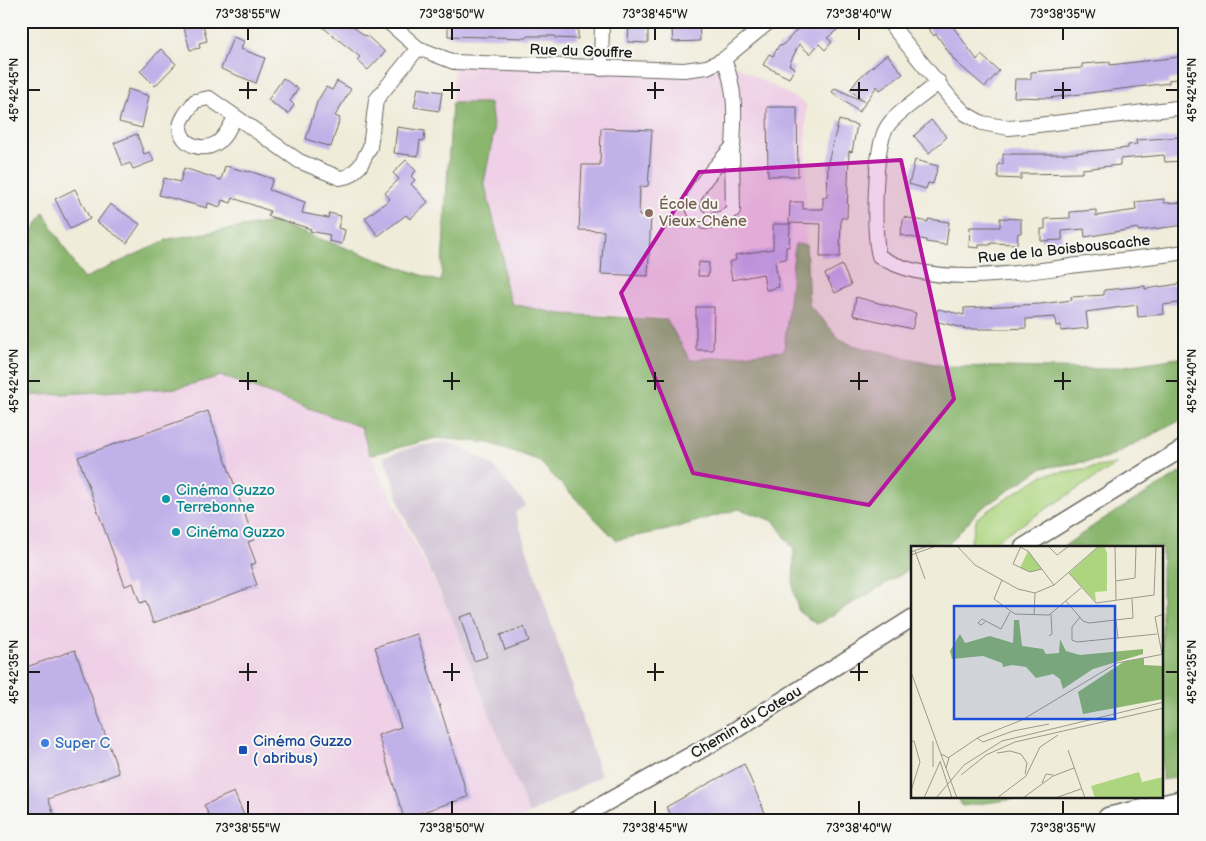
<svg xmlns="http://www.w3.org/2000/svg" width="1206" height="841" font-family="'Balsamiq Sans',sans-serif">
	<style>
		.built { fill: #efd0e6 }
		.industrial { fill: #cdbed2 }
		.green { fill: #add57f; stroke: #64784e }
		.forest { fill: #8ab66e; stroke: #536945 }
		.building { fill: #c1b1e9 }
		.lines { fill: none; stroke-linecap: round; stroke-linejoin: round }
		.minor-casing { stroke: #66655e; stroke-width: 16 }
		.tertiary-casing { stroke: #66655e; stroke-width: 19 }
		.motorway-casing { stroke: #66655e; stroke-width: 28 }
		.minor { stroke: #fff; stroke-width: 14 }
		.tertiary { stroke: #fff; stroke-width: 16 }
		.motorway { stroke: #fff; stroke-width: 25 }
		.marked { fill: #b5179e; fill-opacity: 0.2; stroke: #b5179e; stroke-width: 4; stroke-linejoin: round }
		.ticks { fill: none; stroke: #1c1c1c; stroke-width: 2 }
		.education-dot { fill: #8d6e63; stroke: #f6f6f2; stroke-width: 2 }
		.culture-dot { fill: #0f9aa8; stroke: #f6f6f2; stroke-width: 2 }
		.shop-dot { fill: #3f7fe0; stroke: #f6f6f2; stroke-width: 2 }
		.transit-dot { fill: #1a4fb4; stroke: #f6f6f2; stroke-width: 2 }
		.labels { text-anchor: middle; stroke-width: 4; stroke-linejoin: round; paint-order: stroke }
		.street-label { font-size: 15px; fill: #1c1c1c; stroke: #f6f6f2 }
		.education-label { font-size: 15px; fill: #785e54; stroke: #f6f6f2; text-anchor: start }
		.culture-label { font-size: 15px; fill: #0d838f; stroke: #f6f6f2; text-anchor: start }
		.transit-label { font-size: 15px; fill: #164399; stroke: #f6f6f2; text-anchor: start }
		.shop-label { font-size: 15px; fill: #366cbe; stroke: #f6f6f2; text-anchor: start }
		.inset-road { fill: none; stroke: #9b998e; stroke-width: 1 }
		.view { fill: #1d4ed8; fill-opacity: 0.15; stroke: #1d4ed8; stroke-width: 2.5 }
		.inset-edge { fill: none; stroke: #1c1c1c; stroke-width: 2.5 }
		.neatline { fill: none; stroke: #1c1c1c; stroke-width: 2 }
		.ticks-label { font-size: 12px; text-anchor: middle; fill: #1c1c1c }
	</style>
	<rect width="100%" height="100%" fill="#f6f6f2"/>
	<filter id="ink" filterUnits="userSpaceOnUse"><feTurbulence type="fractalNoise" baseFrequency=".02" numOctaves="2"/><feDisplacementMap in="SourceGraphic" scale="10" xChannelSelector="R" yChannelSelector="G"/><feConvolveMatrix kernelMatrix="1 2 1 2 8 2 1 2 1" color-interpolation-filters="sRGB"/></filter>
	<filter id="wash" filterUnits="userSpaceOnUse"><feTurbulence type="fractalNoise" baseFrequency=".0096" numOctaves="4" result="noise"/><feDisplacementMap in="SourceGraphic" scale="20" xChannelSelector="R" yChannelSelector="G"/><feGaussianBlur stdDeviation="1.12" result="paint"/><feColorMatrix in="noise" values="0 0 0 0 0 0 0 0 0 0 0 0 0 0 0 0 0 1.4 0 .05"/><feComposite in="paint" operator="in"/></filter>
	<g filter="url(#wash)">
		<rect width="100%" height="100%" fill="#f0ecda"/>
		<path class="built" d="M724 59 806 104V245H795L785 351 689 360 664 317 560 314 512 304 504 281 503 257 484 182 494 132 490 103H452L454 62 684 70Z
			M221 376 361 427 370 455 452 618 529 814 519 820H21V396L178 388Z"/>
		<path class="industrial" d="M447 442 470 452 494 467 526 505 515 513 601 776 529 814 452 618 403 513 384 456 417 446Z"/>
		<path class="green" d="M1117 464 986 547H969L977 518 1043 475Z"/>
		<path class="forest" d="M452 103H490L494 132 484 182 503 257 504 281 512 304 560 314 667 320 690 360 784 351 795 244 806 245 809 305 840 339 852 345 943 366 1105 369 1185 357V418L1105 459 1042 468 979 510 946 547H912V568L817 624 799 612 793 589 794 550 774 521 739 509 667 530 616 540 538 460 489 443 436 438 370 455 361 427 221 376 178 388 21 396V250L44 213 83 279 169 239 273 222 441 282Z
			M1185 470V775L1162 780V547H1063L1102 520Z
			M958 797H1030L962 806Z"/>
		<g id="blocks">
			<path class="building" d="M182 21H200V25L203 24 207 41 199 43 200 48 190 50Z
				M315 21H346L365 36 366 35 385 52 368 70 357 60 360 57Z
				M448 21H578V39L555 38V36H527V38L448 36Z
				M629 21H648V43L628 42Z
				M676 21H699L700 41 673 42 672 30H676Z
				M805 21H848L827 38 832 42 825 50 819 44 810 54 799 44 789 65 795 68 789 78 763 65 769 54 773 56 779 45 782 46Z
				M922 21H949L977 60 981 55 999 71 985 87 955 61 936 34 934 36Z
				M233 37 244 41 241 49 265 58 256 83 221 69Z
				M161 49 176 64 155 86 140 71Z
				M887 54 903 74 880 90 877 86 859 112 832 92 835 88 865 102 850 90 859 78Z
				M1179 57 1182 78 1169 80V83L1049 98 1014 97 1015 79H1031V72L1082 68V64L1110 62V65Z
				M283 78 298 89 290 101 294 105 288 114 268 100Z
				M337 81 351 89 335 116 340 118 331 147 306 139 317 102 326 87 332 90Z
				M418 88 442 92 439 111 414 107Z
				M128 89 149 96 142 128 119 122Z
				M767 107H797L798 176H768Z
				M839 120 857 125 852 152 849 151 847 218H841L840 257H820L821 224 789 223 790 202H803V209H823V197H827L828 162Z
				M931 120 947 137 929 153 914 136Z
				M397 127 425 131 424 141 420 140 418 156 394 153Z
				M601 128 652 130 648 186 640 187 639 216H651L648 276 601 274 604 231 579 230 582 165H600Z
				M137 134 144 154 150 152 154 161 133 169 130 163 123 166 114 143Z
				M1181 137V146H1185V161L1165 162 1164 155 1120 159V165L1082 169V173L1021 174V179L998 178V164H1003V154H1064L1128 148V145L1137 144 1136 140Z
				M406 160 416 171 411 176 415 180 411 184 428 202 410 219 406 215 378 236 365 218 390 199 385 193 399 179 393 173Z
				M915 160 938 166 933 184 928 183 926 189 909 184Z
				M225 166 249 172V171L273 179 269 190 305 202 302 213 328 218 329 213 341 216 338 228 345 230 342 244 329 241 330 235 310 231 311 229 268 216 270 211 233 198 231 203 222 200 220 207 208 203 207 208 159 195 164 178 180 182 184 168 221 180Z
				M75 189 90 219 70 229 55 199Z
				M1164 199V203L1185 202V225L1138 231V228L1085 237 1084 229 1062 231V240L1041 241V229H1045V219L1070 218V212L1096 210V216L1136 210 1135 202Z
				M110 204 140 224 127 243 97 222Z
				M904 217 928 222V219L949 222 946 245 926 242V240L900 235Z
				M1000 218 1021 219V233H1018L1017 244 991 243 990 245H979V248L969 247 970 227H1000Z
				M773 224H790L789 247H786V259L775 261 779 287 766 290 763 274 732 280 729 262 736 260 735 255 773 249Z
				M699 262 709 263 708 276H698Z
				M842 265 851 285 835 293 825 274Z
				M1185 283V302L1163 305 1164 314 1138 317 1137 305 1086 312 1088 328 1061 331V325L1056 326 1055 317 1026 319V328L1006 329H966L935 321 938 309 964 315V308L1040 304 1072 300 1071 297 1104 295V290L1145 286V289Z
				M856 297 916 313 912 329 853 315Z
				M696 307H714L713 350H696Z
				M208 411 254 540 248 542 256 563 250 565 257 585 153 623 146 601 140 603 133 583 125 586 78 457Z
				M473 613 487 657 474 661 460 617Z
				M524 627 529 641 505 650 500 635Z
				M417 634 468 797 404 818 378 735 401 727 375 647Z
				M75 650 119 773 48 799 55 817 46 820H21V669Z
				M744 764 768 820H675L666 807Z
				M234 792 246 820H211L204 805Z"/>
		</g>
	</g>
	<g filter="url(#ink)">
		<use href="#blocks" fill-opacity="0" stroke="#66655e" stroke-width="1"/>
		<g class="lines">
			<defs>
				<path id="minor" d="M387 21 418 48 454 62 684 70 707 67 724 59 770 21
					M888 21 951 99 966 114 982 123 1009 128 1030 126 1185 107
					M724 59C736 90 735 113 733 146L732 151 733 210 724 218 705 222C699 217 692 212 693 203 694 187 723 159 733 146
					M601 69 602 21
					M939 82C926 94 894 114 887 127 874 146 873 233 879 256 929 289 1022 273 1078 265 1114 261 1149 257 1185 252
					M235 118C230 126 225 138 217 143 203 152 182 146 180 128 180 119 190 108 195 101L209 98 299 161 340 178 349 176 360 166 370 147 376 100 418 48"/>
				<path id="tertiary" d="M1023 547 1185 447
					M575 820 729 734 912 618"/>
				<path id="motorway" d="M1110 820 1185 803"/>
			</defs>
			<use href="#minor" class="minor-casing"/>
			<use href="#tertiary" class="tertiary-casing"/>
			<use href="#motorway" class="motorway-casing"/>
			<use href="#minor" class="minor"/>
			<use href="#tertiary" class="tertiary"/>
			<use href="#motorway" class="motorway"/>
		</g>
	</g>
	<path class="marked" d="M901 160 954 399 869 505 693 473 621 293 699 172Z"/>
	<path class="ticks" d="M248 28V40M452 28V40M655 28V40M859 28V40M1063 28V40M248 82V99M452 82V99M655 82V99M859 82V99M1063 82V99M28 90H40M239 90H257M443 90H460M647 90H664M850 90H868M1054 90H1071M1166 90H1178M248 372V390M452 372V390M655 372V390M859 372V390M1063 372V390M28 381H40M239 381H257M443 381H460M647 381H664M850 381H868M1054 381H1071M1166 381H1178M248 663V681M452 663V681M655 663V681M859 663V681M28 672H40M239 672H257M443 672H460M647 672H664M850 672H868M1166 672H1178M248 801V814M452 801V814M655 801V814M859 801V814M1063 801V814"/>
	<circle class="education-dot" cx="649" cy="213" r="5"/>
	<g class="culture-dot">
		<circle cx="166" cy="499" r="5"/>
		<circle cx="176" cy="532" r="5"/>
	</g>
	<circle class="shop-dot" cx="45" cy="743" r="5"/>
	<rect class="transit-dot" x="238" y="745" width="10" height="10" rx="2.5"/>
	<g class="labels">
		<g class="street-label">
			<text transform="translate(581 51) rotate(2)" y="5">Rue du Gouffre</text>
			<text transform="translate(1064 249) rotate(-6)" y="5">Rue de la Boisbouscache</text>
			<text transform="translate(746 722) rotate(-31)" y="5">Chemin du Coteau</text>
		</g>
		<g class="education-label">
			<text x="659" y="209">École du<tspan x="659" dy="17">Vieux-Chêne</tspan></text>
		</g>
		<g class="culture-label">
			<text x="176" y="495">Cinéma Guzzo<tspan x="176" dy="17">Terrebonne</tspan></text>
			<text x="186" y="537">Cinéma Guzzo</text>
		</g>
		<g class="transit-label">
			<text x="253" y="746">Cinéma Guzzo<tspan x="253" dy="17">( abribus)</tspan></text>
		</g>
		<g class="shop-label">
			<text x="55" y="748">Super C</text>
		</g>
	</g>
	<g transform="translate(911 546)">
		<rect width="252" height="252" fill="#f0ecda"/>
		<path d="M188 0H193L196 7V45L184 46 185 56 158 27ZM117 5 131 23 119 26 109 22ZM228 226 231 236 252 231V252H184L180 240Z" fill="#add57f"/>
		<path d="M103 74H108L111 100 132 103 135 108 148 107 149 93 155 105 169 109 232 103V108L182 123 152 143 149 133 142 128 125 132 115 121 101 119 92 121 91 117 72 110 41 113 39 105 49 88 54 97 79 90 102 97ZM233 112V119L252 120V153L172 168 167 146 214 115Z" fill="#8ab66e"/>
		<path class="inset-road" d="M46 0 64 19 107 43 124 47 143 39 188 0M110 0 102 18 119 26 131 23M137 0 146 9 158 0M204 0 205 54M109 1 117 5 143 39M4 5 14 33M0 6 17 0M0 9 25 0M157 26 185 57 243 49 245 0M91 34 83 53 104 68 138 69 170 42M205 35 224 32 225 0M155 55 172 75 178 77 222 72 221 53M123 69 124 47M169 71 161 81V94L166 96 246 88M205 74 207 93M74 76 70 79 67 77 71 73 90 83 99 66M138 90 141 88 140 68M251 108 244 71 253 68M0 126 46 252M66 192 72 196 102 185 138 178M0 195H3L9 216 0 245M22 195V221M157 204 174 252M86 207 99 205 110 208 116 217 114 228M30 208 38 212 35 222M37 212 68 191 111 174 206 117 253 108M29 215 41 252M50 229 75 209 104 196 253 162M131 237 135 228 142 229M13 252 29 216M25 252 53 219 91 195 253 156M86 252 115 230 129 201 147 189M112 252 142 230 163 222M144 252 170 243"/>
		<path class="view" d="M43 60H204V173H43Z"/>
		<rect width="252" height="252" class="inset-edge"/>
	</g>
	<rect width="1206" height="841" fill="none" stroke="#f6f6f2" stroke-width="55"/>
	<rect x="28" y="28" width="1150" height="786" class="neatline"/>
	<g class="ticks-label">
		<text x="248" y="18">73°38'55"W</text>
		<text x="452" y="18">73°38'50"W</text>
		<text x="655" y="18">73°38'45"W</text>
		<text x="859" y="18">73°38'40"W</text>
		<text x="1063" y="18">73°38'35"W</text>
		<text transform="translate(14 90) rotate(-90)" y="4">45°42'45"N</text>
		<text transform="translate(1192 90) rotate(-90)" y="4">45°42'45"N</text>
		<text transform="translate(14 381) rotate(-90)" y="4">45°42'40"N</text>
		<text transform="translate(1192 381) rotate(-90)" y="4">45°42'40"N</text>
		<text transform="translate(14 672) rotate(-90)" y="4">45°42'35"N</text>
		<text transform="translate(1192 672) rotate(-90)" y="4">45°42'35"N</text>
		<text x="248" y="832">73°38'55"W</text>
		<text x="452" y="832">73°38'50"W</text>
		<text x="655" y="832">73°38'45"W</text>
		<text x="859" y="832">73°38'40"W</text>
		<text x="1063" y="832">73°38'35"W</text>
	</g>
</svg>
